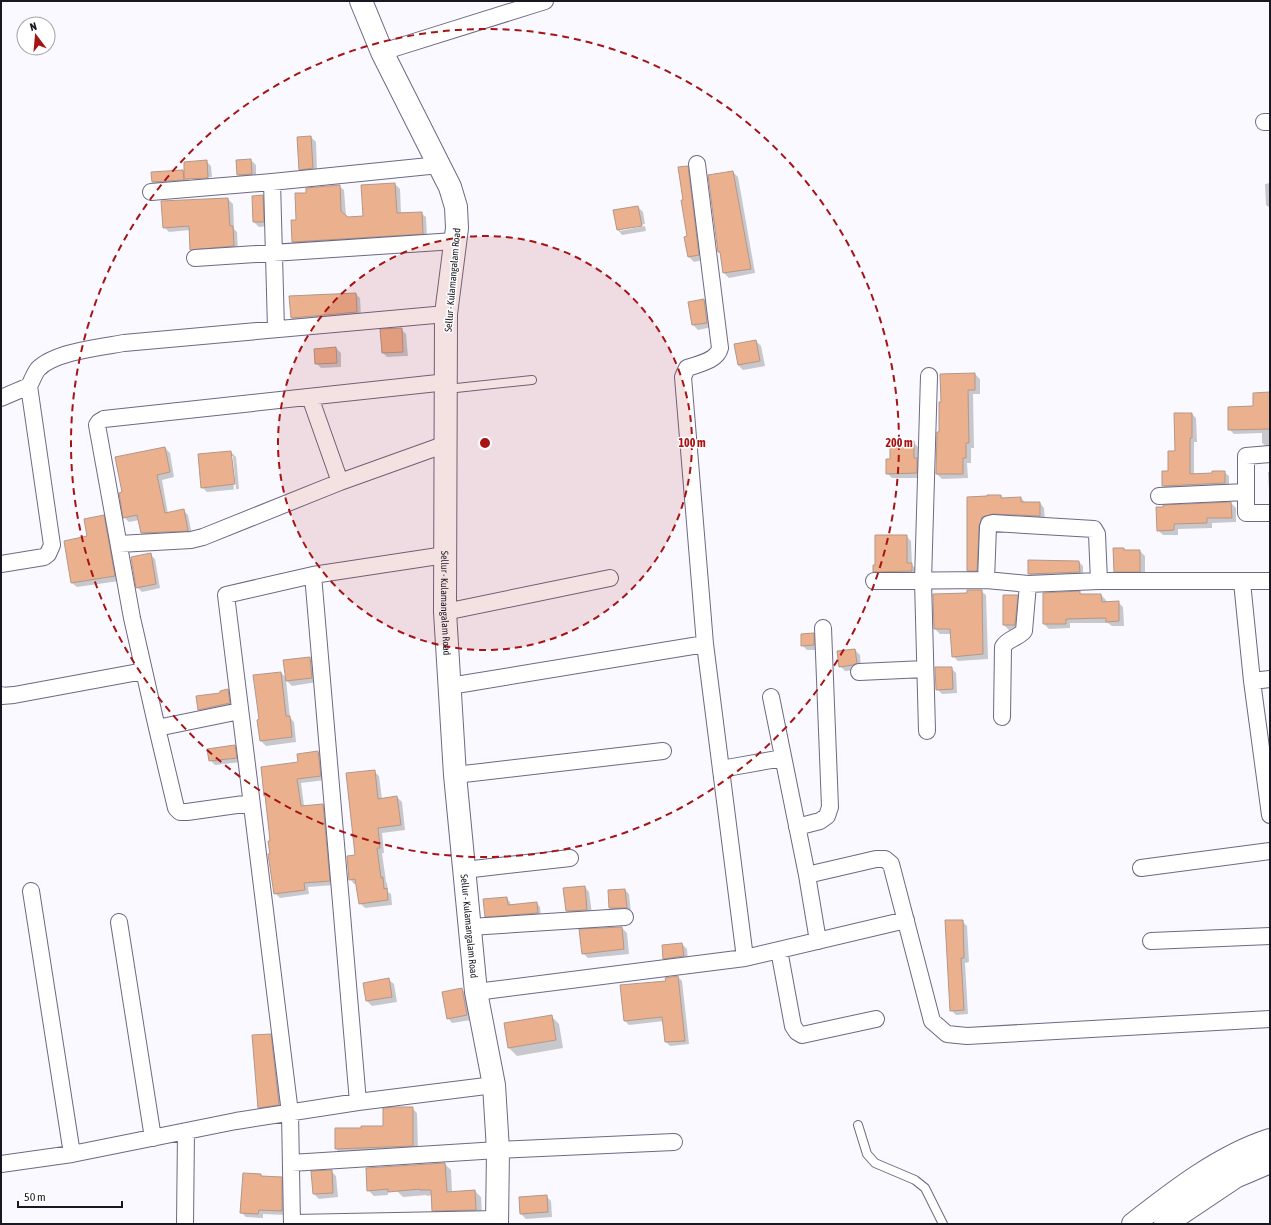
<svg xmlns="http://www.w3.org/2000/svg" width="1271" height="1225" font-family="'Asap Condensed',sans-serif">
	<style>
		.shadow { fill: #0003; fill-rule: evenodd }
		.building { fill: #ebb18f; stroke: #b49787 }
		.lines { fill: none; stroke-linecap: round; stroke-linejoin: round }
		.lane-casing { stroke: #6d6984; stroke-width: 10 }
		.street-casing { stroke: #6d6984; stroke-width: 18 }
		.secondary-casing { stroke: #6d6984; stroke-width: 24 }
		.primary-casing { stroke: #6d6984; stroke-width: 24 }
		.lane { stroke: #fff; stroke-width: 8 }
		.street { stroke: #fff; stroke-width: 16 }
		.secondary { stroke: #fff; stroke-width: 22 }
		.primary { stroke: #fff; stroke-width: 22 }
		.ring { fill: none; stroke: #a71213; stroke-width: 2; stroke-dasharray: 7 5 }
		.labels { text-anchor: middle; stroke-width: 3; stroke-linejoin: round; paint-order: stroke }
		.street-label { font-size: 10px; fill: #191822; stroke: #fff }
		.centre { fill: #a71213; stroke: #fff; stroke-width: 2 }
		.ring-label { font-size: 12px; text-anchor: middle; font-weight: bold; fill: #a71213; stroke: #fff; stroke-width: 3; stroke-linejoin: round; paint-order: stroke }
	</style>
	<rect width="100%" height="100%" fill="#f9f9ff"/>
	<path class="shadow" d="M311 137 316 142 317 173 305 174 300 169Z
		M251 160 256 165V179L243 180 238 175Z
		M206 161 211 166 212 177 189 178V180L212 178V182L158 187 153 182 152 173 183 171 185 173Z
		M687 167 692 172 703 260 694 262 689 257V237L685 201Z
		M733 172 738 177 755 273 729 278 724 273 721 254 719 252Z
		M1270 183V208L1266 205 1265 184Z
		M395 184 400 189 401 214 421 213 426 217 427 238 298 246 293 242 297 221 307 194 339 186 344 190 346 216 348 218 364 217Z
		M262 196 267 201 268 226 259 227 254 222 253 197Z
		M228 199 233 204 234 229 237 232 238 251 196 254 191 249 190 230 169 232 164 227Z
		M638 207 643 212 645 224 620 229V231L645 226 646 231 622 235 618 230Z
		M356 294 360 298 361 317 296 322 292 318 291 297Z
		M704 300 709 305 712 327 698 330 693 325Z
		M401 329 406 334 408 356 387 357 383 353Z
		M756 341 761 346 765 366 743 370 738 365Z
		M336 348 341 353V367L321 368 316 363Z
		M975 374 980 379V394H973L974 448H971V463H967L968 478 942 479 937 474 938 433H940Z
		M1270 393V447H1267L1262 443V433L1234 434 1229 429Z
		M1192 414 1196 418 1197 442H1194V475L1213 474 1224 472 1229 476V488L1168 491 1163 486Z
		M913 442 918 447V461L922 464 921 478H892L887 473 891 460Z
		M165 448 170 453 174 477 162 480 168 514 183 510 188 515 192 535 147 538 142 533 139 520 129 522 124 517 123 493Z
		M231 452 236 457 239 489 207 492 202 487ZM231 456H233L236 489 234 490Z
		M1268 472H1270V492L1269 490Z
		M1001 496 1004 499 1021 498 1026 503H1040L1044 508 1045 521 999 518 981 575H972L968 570V498Z
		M1231 503 1236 508V522L1212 523V528L1178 529V535H1163L1158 530 1157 508Z
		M103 516 108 521 119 581 77 587 72 583Z
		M906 536 911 541 912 565 916 569 917 576H879L874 571Z
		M1114 549H1124L1126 551H1140L1145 556V576H1120L1115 571Z
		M150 554 155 559 160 588 142 592 137 587Z
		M1029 561 1079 562 1083 566V576L1033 578 1029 574Z
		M981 591 986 595 988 659 958 661 953 656 951 634H940L935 629 968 594Z
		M1079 592 1082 595H1101L1106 600V603L1118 602 1123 607 1124 626H1112L1108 623H1070V628L1049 629 1044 624Z
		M1017 596 1022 601 1020 630H1009L1004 625Z
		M813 634 818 639 819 650H807L802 645Z
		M855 650 860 655 861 668 858 670 845 671 840 666Z
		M310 658 315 663 317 682 292 686 286 680 290 718 294 722 296 742 266 746 261 741 260 720 281 673 287 678 285 661Z
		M951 668 956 673 957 693 942 694 937 689Z
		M228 691 231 694 233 707 202 713 199 709Z
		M235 746 240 751 241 762 215 765 210 760Z
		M318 752 323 757 325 780 301 783 304 806 323 805 327 810 334 885 308 887 309 894 280 898 275 893 266 797 264 795 300 763 298 755Z
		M374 771 379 776 382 799 397 797 402 802 405 830 382 833 384 853H382L386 882 387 883 388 892 391 894 392 905 365 908 360 903 357 884H354L350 879 356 856Z
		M585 887 589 892 592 914 572 916 567 911Z
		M625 890 629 894 631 913H615L610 908 609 891Z
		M506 898 510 902 511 906 536 903 540 907 541 917 490 920 486 916Z
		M962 921 967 926 969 962 965 963 968 1014 956 1015 951 1010Z
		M622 928 627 933 629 954 588 958 583 953Z
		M682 944 687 949 688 961 669 963 664 958Z
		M678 977 682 981 689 1044 670 1046 666 1042 664 1021 629 1025 625 1021 667 982Z
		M389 980 394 984 397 1002 372 1006 367 1001Z
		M462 990 467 994 471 1020 452 1023 448 1018Z
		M551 1016 559 1024 563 1048 517 1056 509 1048 505 1024Z
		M270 1035 277 1041 285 1111 265 1114 259 1107Z
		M412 1108 417 1113 418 1150 341 1154 336 1149V1129L384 1127Z
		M445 1164 451 1170 452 1193 475 1191 481 1197 482 1215 439 1216 433 1210 432 1195 427 1196 426 1195 403 1197 397 1191 396 1182H388V1195L374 1196 368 1190 367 1169Z
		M331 1171 336 1176 338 1197 319 1199 314 1194Z
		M261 1175 264 1177 281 1178 286 1183 287 1215 263 1214V1218L246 1217 241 1212Z
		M546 1196 551 1201 552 1217 526 1219 521 1214Z"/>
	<path class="building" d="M311 136 313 168 299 170 297 137Z
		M251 159 252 174 237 175 236 160Z
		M207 160 208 178 184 179V162Z
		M688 166 699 255 688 257 684 237 687 236 681 200H683L678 167Z
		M183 170 184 180 152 182 151 172Z
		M733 171 751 269 723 273 720 252H718L708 175Z
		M395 183 397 213 422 212 423 234 292 242 291 220H296L295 193H306V188L340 185 341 211 348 217 363 216 361 185Z
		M263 195 264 222H253L252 196Z
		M228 198 230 226H233L234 246 190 250 189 226 163 228 161 201Z
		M638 206 642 226 617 230 613 210Z
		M356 293 357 312 291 318 289 296Z
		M704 299 707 323 692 325 688 302Z
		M402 328 403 352 382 353 380 329Z
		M756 340 760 361 738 365 734 344Z
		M336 347 337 363 315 364 314 349Z
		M975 373V390H968L969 443H966V458H963V474H936L937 432H939V402H941L940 374Z
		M1270 392V429L1228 430V407L1253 406V393Z
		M1174 413H1192V438H1190V474L1212 473V471H1225V483L1162 486V471H1168V451H1175Z
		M890 441H914V458H917V473L886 474V459H890Z
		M165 447 170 472 157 475 165 513 184 509 188 531 141 533 137 515 123 518 119 493 122 492 115 457Z
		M231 451 235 484 201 488 198 454Z
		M987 495H1001V498L1021 497V502H1040V516L993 514 982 517 979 526 977 571H967V497L987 496Z
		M1231 502 1232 518H1207V523L1174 524V530L1157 531 1156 507H1163V505Z
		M104 515 115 576 71 583 64 541 87 536 84 519Z
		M875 535H907V563H912V571L873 572V565H875Z
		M1113 548H1124V550H1140V572H1114Z
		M151 553 156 584 136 588 131 557Z
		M1028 560 1079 561 1080 572 1028 574Z
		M967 590H982L983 654 952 657 950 629H934L933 594 967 593Z
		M1080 591V594H1101L1102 602 1119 601V621L1106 622V618L1066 619V624H1043V593Z
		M1003 595H1018L1015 625H1003Z
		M814 633V645L801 646V634Z
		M855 649 857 663 853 665 839 667 837 651Z
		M310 657 312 678 286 681 283 660Z
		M935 667H952L953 689 936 690Z
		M281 672 286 716H290L292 737 260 741 257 720 259 719 253 675Z
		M228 689 230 703 198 710 196 696 220 693V691Z
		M235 745 237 758 209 761 207 749Z
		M318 751 321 776 297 779 301 806 323 804 330 881 304 883 305 890 274 894 268 854H270L268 841H270L269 831 265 795 264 796 261 767 298 762 297 754Z
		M375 770 378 799 397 796 401 825 378 828 380 848H377L381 878 383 877 384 889 387 888 388 900 359 904 355 879 349 880 347 856 355 855 346 773Z
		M585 886 587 910 566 911 563 888Z
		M625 889 627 908H609L608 890Z
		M507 897 508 905 537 902 538 913 485 917 483 899Z
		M945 920H963L964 958H961L964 1010 950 1011Z
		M622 927 624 949 582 954 579 929Z
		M682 943 684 956 663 959 662 945Z
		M678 976 685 1041 665 1042 662 1017 624 1021 620 985 666 981 665 978Z
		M389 978 392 997 366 1001 363 983Z
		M462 988 467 1015 447 1019 442 992Z
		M552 1015 556 1040 508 1048 504 1023Z
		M271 1034 279 1105 258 1108 252 1035Z
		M394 1107H413V1146L335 1149V1128H361V1126H383V1108Z
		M445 1163 447 1192 475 1190 476 1210 432 1211 431 1190H420V1189L388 1192V1189L367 1191 366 1168Z
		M332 1170 333 1193 313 1194 311 1171Z
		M243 1173 261 1174V1176L282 1177V1211L259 1210 258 1214 240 1213Z
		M547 1195 548 1212 520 1214 519 1197Z"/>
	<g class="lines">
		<defs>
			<path id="lane" d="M447 389 532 380
				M858 1125 867 1154 875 1163 915 1180 925 1188 943 1224"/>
			<path id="street" d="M382 52 545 1
				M1264 122H1270
				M697 164 720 348C717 361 698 364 687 368L683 377 705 644
				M272 182 276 329
				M151 192 272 182 439 165
				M195 258 455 241
				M310 397 340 482
				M1 398 29 386C32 381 34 374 38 369 54 352 101 347 124 343L446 314
				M1270 454 1246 456V513H1270
				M1159 496 1246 492
				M119 544 191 540 203 537 340 482 446 444
				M1 564 44 557 48 554 52 545 29 386
				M986 580 988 527 989 524 993 523 1094 529 1097 534 1099 581
				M874 581 986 580 1028 584 1099 581H1270
				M1242 582 1252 681
				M445 612 610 578
				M859 672 925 669
				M1270 679 1252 681 1270 815
				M450 686 705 644 745 958 476 992
				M1 695 2 696 14 695 144 671
				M771 697 807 875 818 941
				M1002 717 1003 647C1007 639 1018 638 1024 631L1028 584
				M157 728 240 711
				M927 731 923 581 929 376
				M721 769 783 758
				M455 775 663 751
				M251 803 187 812H180L176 808 157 728 132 618 97 425 99 422 104 419 447 382
				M797 827 820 821 827 816 830 807 823 628
				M1141 868 1270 851
				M464 870 570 858
				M807 875 876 859H885L891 864 932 1021 947 1034 967 1036 1270 1019
				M31 891 72 1154
				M119 922 153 1138
				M470 927 625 917
				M1151 941 1270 936
				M779 950 793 1026 797 1032 802 1035 876 1019
				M745 958 906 920
				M358 1102 313 575 445 555
				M291 1163 498 1150 674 1142
				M1 1164 72 1154 236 1121 358 1102 494 1085
				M293 1223 498 1219
				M185 1224 186 1131
				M292 1224 290 1113 226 595 313 575"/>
			<g id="secondary">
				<path id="s1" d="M361 1 382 52 450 187 456 207 457 228 446 314 445 612 455 775 476 992 494 1085 498 1150 497 1224"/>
			</g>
			<path id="primary" d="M1133 1224C1174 1192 1220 1156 1270 1140
				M1165 1224 1235 1177 1270 1162"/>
		</defs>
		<use href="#lane" class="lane-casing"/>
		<use href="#street" class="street-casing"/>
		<use href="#secondary" class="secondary-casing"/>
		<use href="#primary" class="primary-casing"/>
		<use href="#lane" class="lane"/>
		<use href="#street" class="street"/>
		<use href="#secondary" class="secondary"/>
		<use href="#primary" class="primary"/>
	</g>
	<circle cx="485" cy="443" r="207" fill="#a71213" fill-opacity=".12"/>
	<g class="ring">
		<circle cx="485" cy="443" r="207"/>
		<circle cx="485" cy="443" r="414"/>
	</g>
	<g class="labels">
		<g class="street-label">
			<text transform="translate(452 280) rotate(-85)" y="4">Sellur - Kulamangalam Road</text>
			<text dy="4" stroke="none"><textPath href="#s1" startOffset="624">Sellur - Kulamangalam Road</textPath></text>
			<text dy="4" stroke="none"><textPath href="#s1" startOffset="948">Sellur - Kulamangalam Road</textPath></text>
		</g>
	</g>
	<circle cx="485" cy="443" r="6" class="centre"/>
	<g class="ring-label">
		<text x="692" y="447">100 m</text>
		<text x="899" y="447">200 m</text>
	</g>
	<rect width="1271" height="1225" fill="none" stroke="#191822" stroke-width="4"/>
	<g transform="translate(36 36) rotate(344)"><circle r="19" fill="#ffffff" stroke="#a3a3a7"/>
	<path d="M0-3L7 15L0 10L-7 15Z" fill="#a71213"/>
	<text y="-6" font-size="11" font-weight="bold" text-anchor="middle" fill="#191822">N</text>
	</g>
	<path d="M18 1201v6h104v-6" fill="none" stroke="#191822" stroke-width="2"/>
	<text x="24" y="1201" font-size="12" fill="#191822" stroke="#ffffff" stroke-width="3" paint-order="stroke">50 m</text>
</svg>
